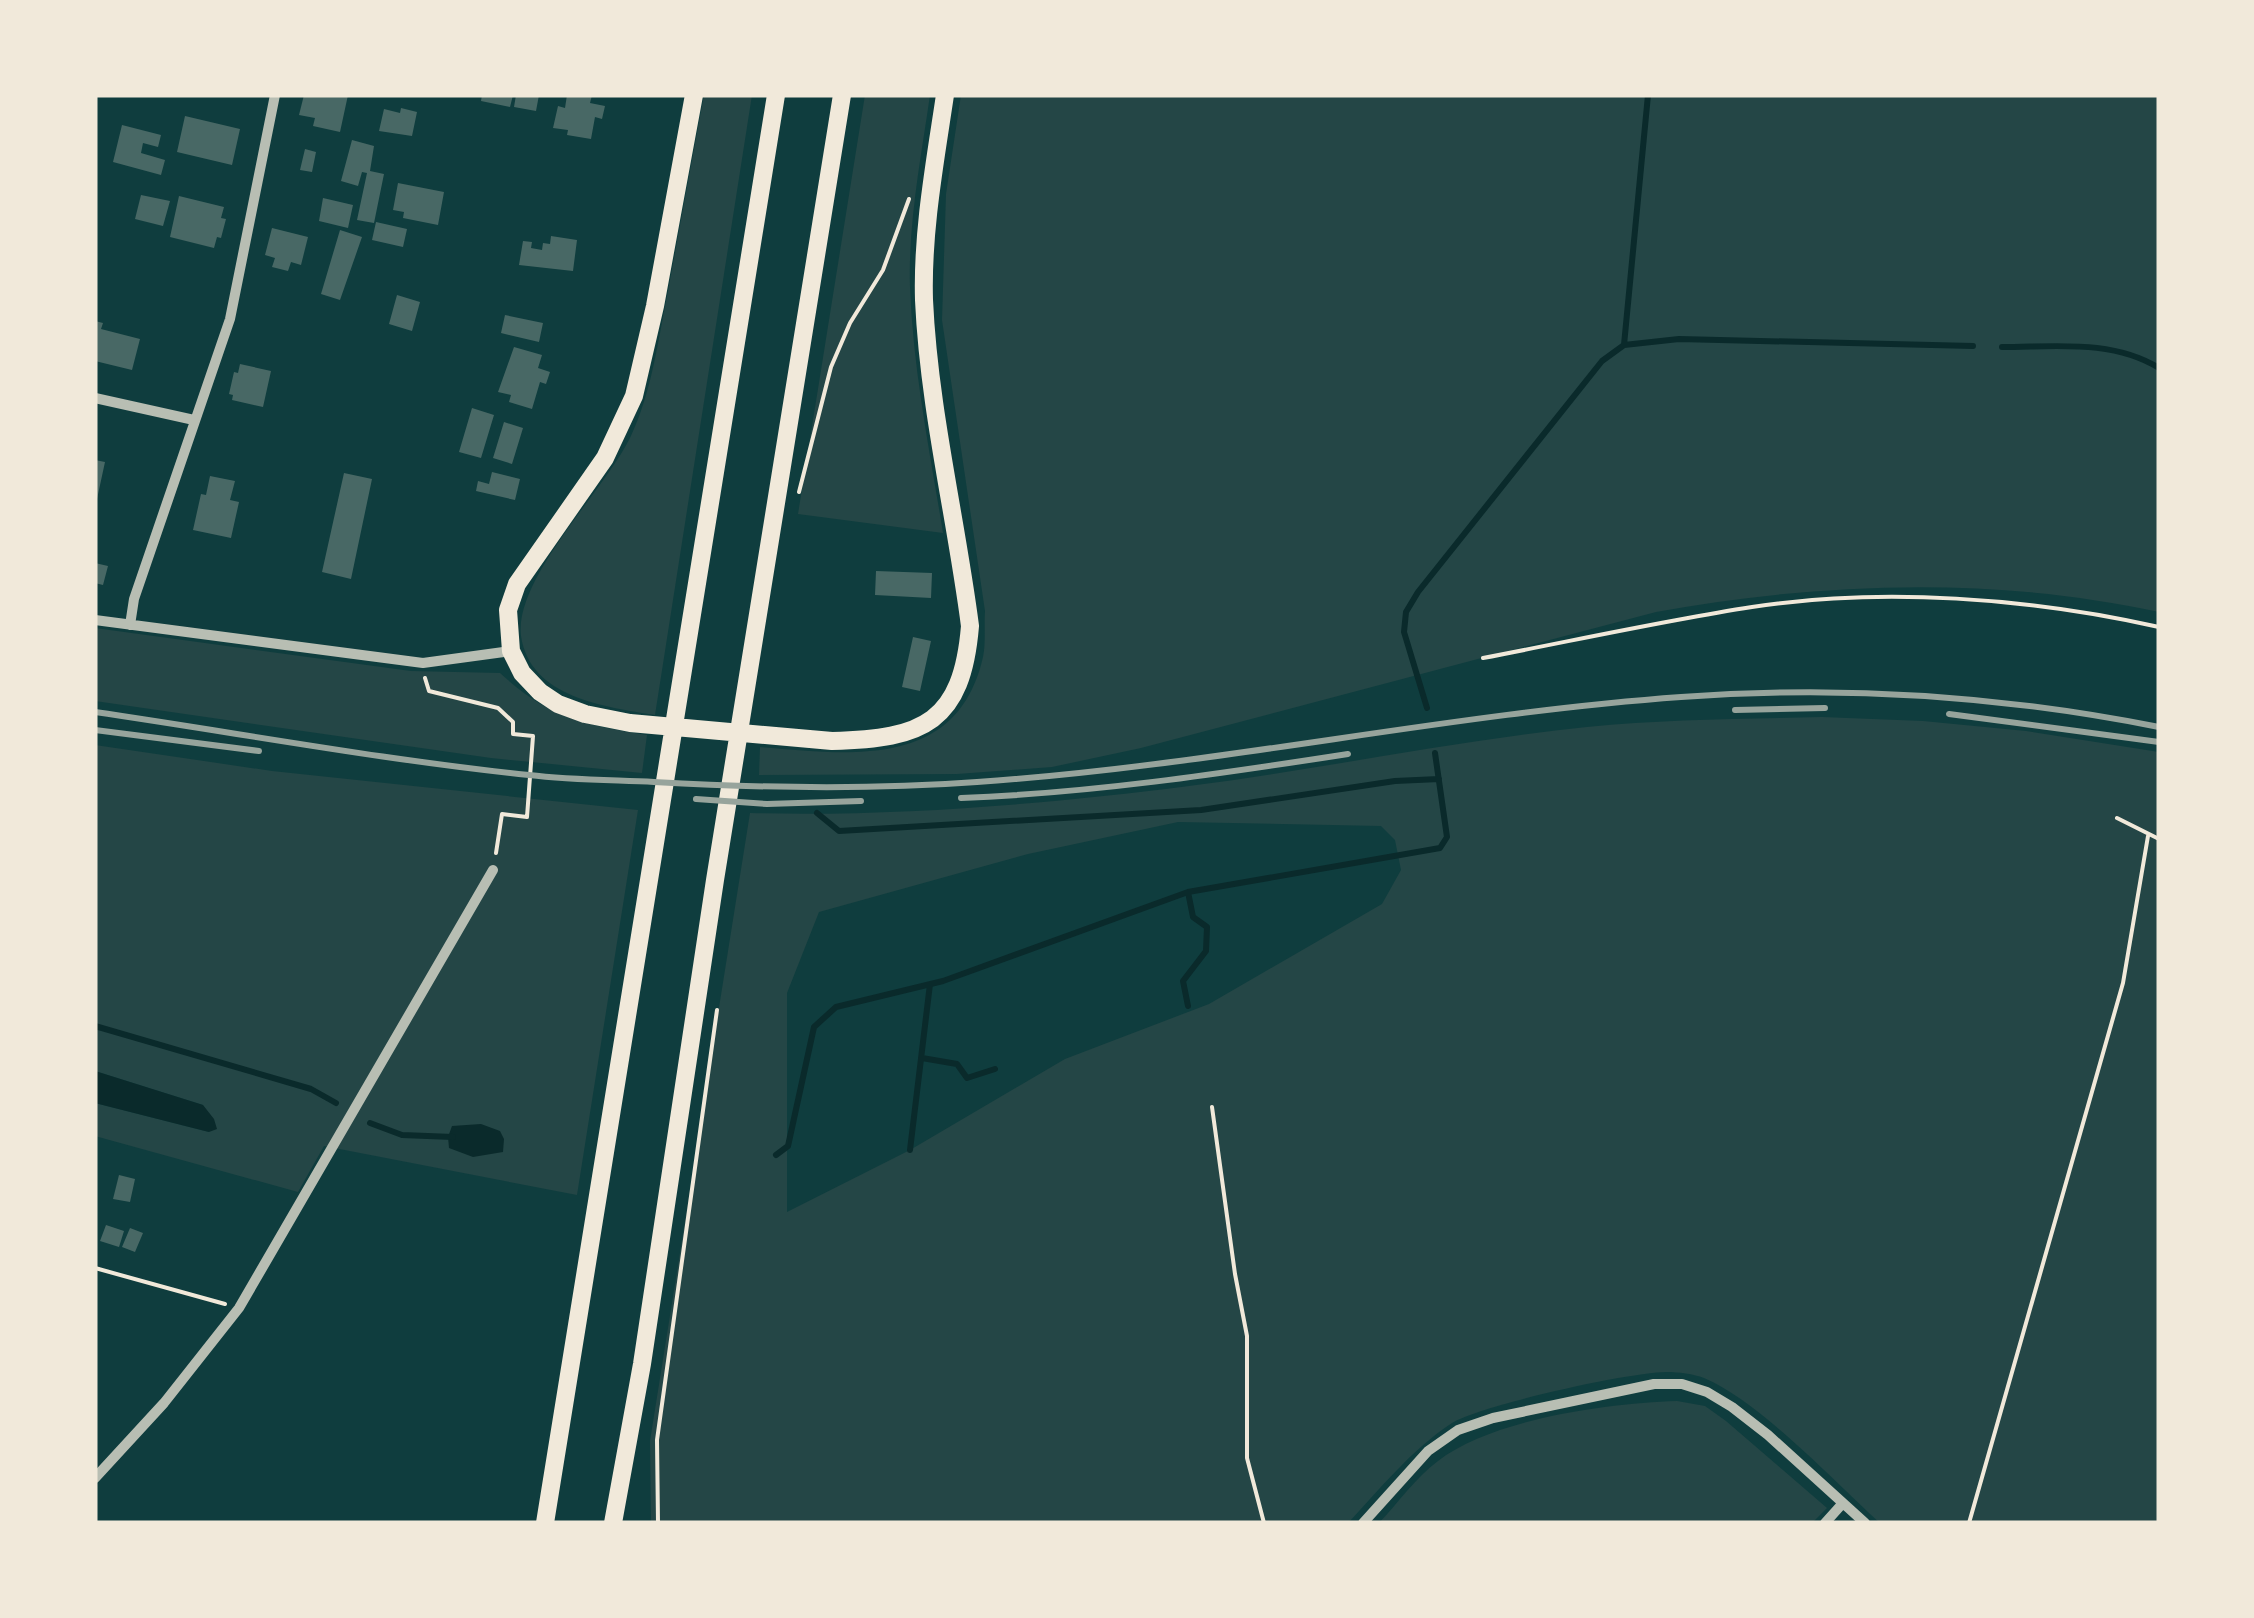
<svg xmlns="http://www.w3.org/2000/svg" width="2254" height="1618" font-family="Manrope,sans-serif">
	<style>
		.green { fill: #244646; fill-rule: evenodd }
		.water { fill: #0a2a2b }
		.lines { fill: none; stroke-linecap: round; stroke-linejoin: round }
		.stream { stroke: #0a2a2b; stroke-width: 6 }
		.building { fill: #486865 }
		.path { stroke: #f1e9da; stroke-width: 4 }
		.minor { stroke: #b8beb3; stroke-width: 10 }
		.trunk { stroke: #f1e9da; stroke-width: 18 }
		.rail { stroke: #97a49c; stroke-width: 6 }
	</style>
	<rect width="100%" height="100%" fill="#0f3d3e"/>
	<path class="green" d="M704 95H752L655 715C606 707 530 698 521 636 514 579 603 492 630 438 652 392 658 340 668 291 680 225 692 160 704 95Z
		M865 95H930C921 158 908 223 910 287 913 370 930 452 943 533L798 514Z
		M961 95H2159V612C1994 576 1821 582 1656 612L1141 748 1052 767 957 774 759 775 760 747C849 754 957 771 983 657 986 642 984 625 985 611L942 320 946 194Z
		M95 628 411 671 500 673C550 719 583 724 647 735L642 773 491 758 95 701Z
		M1822 717 1923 721 2026 731 2159 752V1523H1880C1834 1481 1759 1401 1704 1378 1694 1374 1678 1372 1667 1372 1630 1372 1481 1405 1452 1423 1412 1449 1381 1488 1348 1523H651L650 1441 750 813C892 817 1048 804 1189 786 1322 769 1454 741 1587 727 1665 719 1744 719 1822 717ZM1178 822 1381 826 1395 840 1401 870 1382 904 1209 1004 1065 1059 910 1150 787 1212V993L819 912 1028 854Z
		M95 745 272 771 638 810 577 1195 324 1146 298 1192 95 1136V1103L209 1132 203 1105 95 1071Z
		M1677 1401 1705 1406 1726 1421 1827 1508 1812 1523H1379C1398 1503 1416 1477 1438 1461 1492 1419 1609 1403 1677 1401Z"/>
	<path class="water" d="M95 1071 203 1105 214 1119 217 1129 209 1132 95 1103Z
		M481 1124 500 1131 504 1139 503 1152 473 1157 449 1148 448 1137 452 1126Z"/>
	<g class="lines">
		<path class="stream" d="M1624 345 1648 95
			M2002 347C2055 347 2112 339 2159 368
			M1427 708 1404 632 1406 612 1418 592 1602 361 1624 345 1679 339 1973 346
			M817 813 839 831 1201 810 1395 781 1439 779
			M1188 892 1193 917 1207 927 1206 951 1183 981 1188 1006
			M95 1026 311 1089 336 1103
			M922 1058 957 1064 967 1078 995 1069
			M370 1123 402 1135 453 1137
			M910 1150 930 984
			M776 1155 788 1146 814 1027 836 1007 943 981 1188 892 1440 848 1447 837 1435 753"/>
	</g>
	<path class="building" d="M304 95H348L340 132 313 126 315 118 299 115Z
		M482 95H513L510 107 481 101Z
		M516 95H539L536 111 514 107Z
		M567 95H592L590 103 605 106 602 119 595 117 591 139 567 135 568 130 553 128 558 106 565 108Z
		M401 108 417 112 412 136 379 131 384 109 400 113Z
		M185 116 240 129 232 165 177 152Z
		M122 125 161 135 158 147 143 143 141 153 165 160 161 175 113 162Z
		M352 140 374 146 370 171 384 174 374 223 357 220 367 173 362 172 358 186 341 181Z
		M305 149 316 152 312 172 300 170Z
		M398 183 444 192 438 225 403 218 404 212 393 210Z
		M141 195 170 201 163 226 135 219Z
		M179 196 224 207 221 218 226 219 221 238 217 237 214 248 170 237Z
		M323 198 353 205 348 228 319 221Z
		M376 222 407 229 403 247 372 240Z
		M272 228 308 237 301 265 291 262 288 271 272 267 275 258 265 255Z
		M340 230 362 237 340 300 321 294Z
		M551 236 577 240 573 271 519 265 523 241 532 242 531 248 542 250 543 243 550 244Z
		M397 295 420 302 412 331 389 324Z
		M505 315 543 323 539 342 501 333Z
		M95 321 103 323 101 329 140 339 132 370 95 361Z
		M514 347 542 355 538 368 550 372 546 384 540 382 532 409 509 402 511 395 498 392Z
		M240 364 271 371 263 407 232 400 233 395 229 394 234 372 238 373Z
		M472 408 494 415 481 458 459 452Z
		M504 422 523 428 512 464 493 458Z
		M95 460 105 462 97 499H95Z
		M492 472 520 479 515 500 476 491 478 481 489 484Z
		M344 473 372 479 351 579 322 572Z
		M210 476 235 481 230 500 239 502 231 538 193 530 201 494 206 495Z
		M95 563 108 566 103 585 95 583Z
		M876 571 932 573 931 598 875 595Z
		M913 637 931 641 920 691 902 687Z
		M119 1175 135 1179 130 1202 113 1199Z
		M106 1225 124 1231 119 1247 100 1241Z
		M130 1228 143 1233 135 1252 122 1247Z"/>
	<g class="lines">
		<path class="path" d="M799 492 831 367 850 323 883 270 909 199
			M1483 658C1572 641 1662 621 1752 607 1881 587 2032 598 2159 627
			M425 678 429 691 498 708 513 722V734L533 736 527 817 502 814 496 853
			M2117 818 2159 839
			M1212 1107 1235 1274 1247 1336V1458L1264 1523
			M95 1268 225 1304
			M658 1523 657 1440 717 1010
			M1969 1523 2123 983 2148 836"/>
		<path class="minor" d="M95 398 194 420
			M95 620 423 663 511 651
			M130 625 134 599 230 319 275 95
			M95 1478 164 1403 239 1308 493 870
			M1363 1523 1428 1451 1458 1430 1493 1418 1654 1384H1682L1707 1392 1732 1407 1768 1435 1865 1523
			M1825 1523 1843 1503"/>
		<path class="trunk" d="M694 95 655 306 634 396 605 458 517 584 508 610 511 651 522 673 540 692 558 704 585 714 630 723 832 741C924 739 962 722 970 626 956 517 929 410 924 300 922 232 935 162 945 95
			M545 1523 776 95
			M613 1523 642 1364 715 880 842 95"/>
		<path class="rail" d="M1735 710 1825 708
			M95 712C239 733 384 760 529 775 570 780 612 780 654 782 761 788 869 790 977 782 1213 766 1445 714 1681 697 1840 685 2003 696 2159 727
			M1949 714 2159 742
			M95 730 259 751
			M961 798C1091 793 1219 774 1348 754
			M696 799 767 804 861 801"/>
	</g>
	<rect width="2254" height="1618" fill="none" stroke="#f1e9da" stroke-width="195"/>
</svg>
